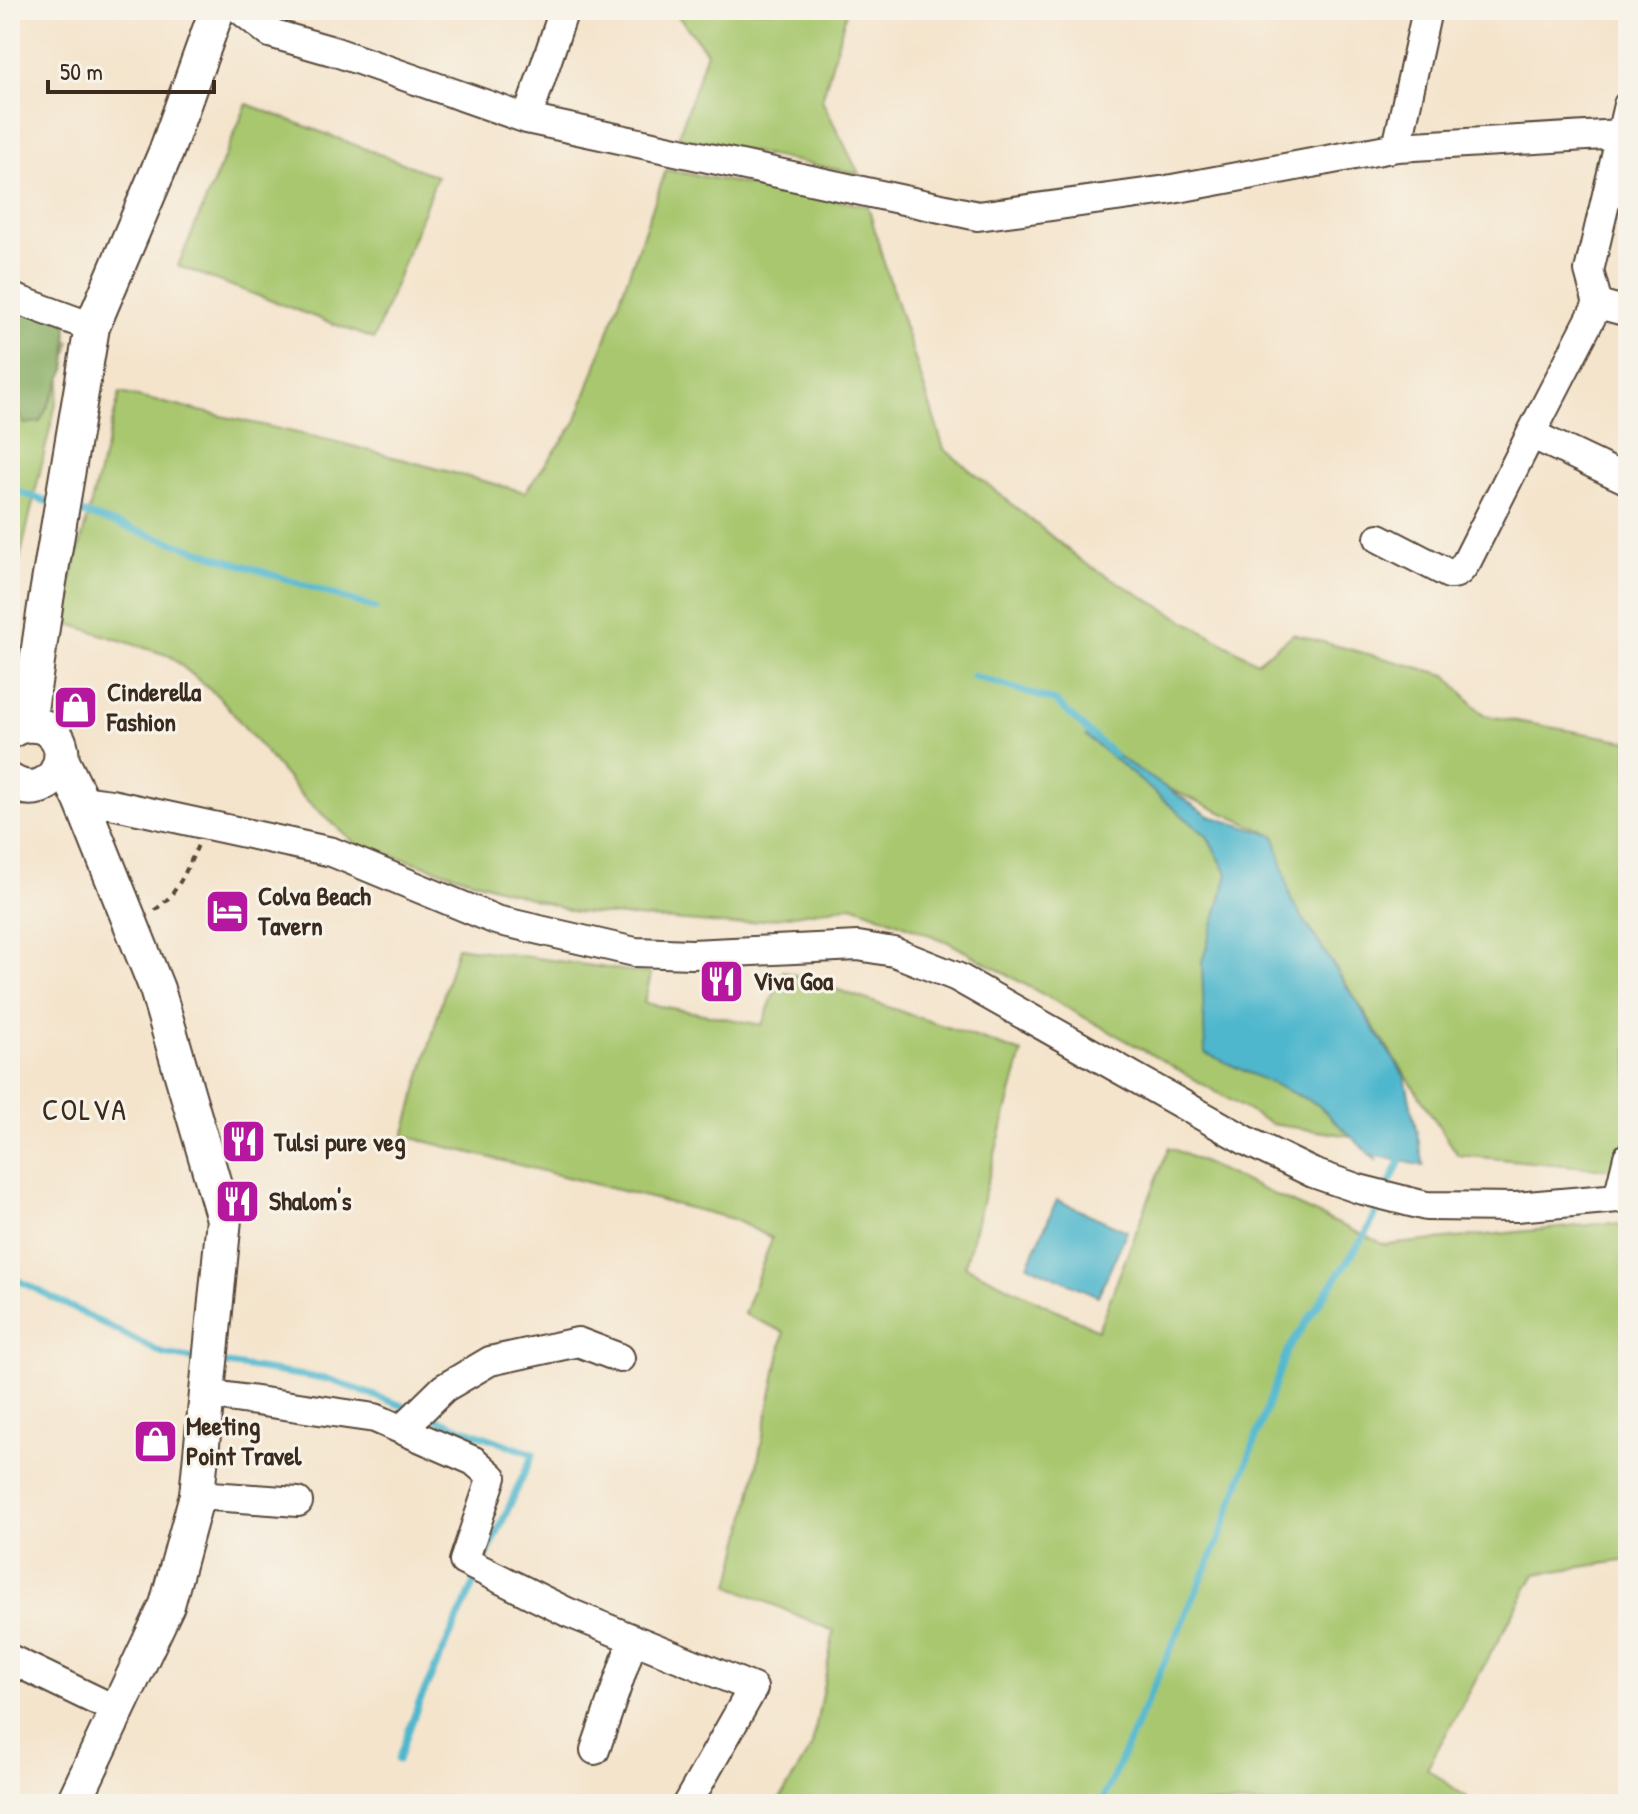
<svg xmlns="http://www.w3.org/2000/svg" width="1638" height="1814" font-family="'Patrick Hand',sans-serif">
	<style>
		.green { fill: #a8c76e; stroke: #727846; stroke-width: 2 }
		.forest { fill: #86ac61; stroke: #606b40; stroke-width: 2 }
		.water { fill: #4fb7cd; stroke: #457076; stroke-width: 2 }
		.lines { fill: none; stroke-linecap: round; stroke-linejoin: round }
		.stream { stroke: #4fb7cd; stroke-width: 7 }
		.minor-casing { stroke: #574638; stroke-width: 32 }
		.major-casing { stroke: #574638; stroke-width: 38 }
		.path { stroke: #574638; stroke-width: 4; stroke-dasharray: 6 6; stroke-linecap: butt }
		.minor { stroke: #fff; stroke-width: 28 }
		.major { stroke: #fff; stroke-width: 34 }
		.labels { text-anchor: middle; stroke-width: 6; stroke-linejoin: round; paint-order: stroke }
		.poi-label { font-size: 26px; font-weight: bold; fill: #3b2a1e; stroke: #f7f3e8; text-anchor: start }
		.quarter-label { font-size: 30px; letter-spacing: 2px; fill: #3b2a1e; stroke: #f7f3e8 }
	</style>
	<rect width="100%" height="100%" fill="#f7f3e8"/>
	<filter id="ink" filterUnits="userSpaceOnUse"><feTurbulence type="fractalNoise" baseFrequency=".0125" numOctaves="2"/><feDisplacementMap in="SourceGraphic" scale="16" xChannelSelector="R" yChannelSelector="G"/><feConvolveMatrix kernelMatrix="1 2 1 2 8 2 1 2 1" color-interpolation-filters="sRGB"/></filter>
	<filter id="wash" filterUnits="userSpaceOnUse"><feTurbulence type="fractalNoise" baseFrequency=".006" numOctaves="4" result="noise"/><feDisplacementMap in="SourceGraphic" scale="32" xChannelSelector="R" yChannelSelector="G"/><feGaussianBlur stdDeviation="1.8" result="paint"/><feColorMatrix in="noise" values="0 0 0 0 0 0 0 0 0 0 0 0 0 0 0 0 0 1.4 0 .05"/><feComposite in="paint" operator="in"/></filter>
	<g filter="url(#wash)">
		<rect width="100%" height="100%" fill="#f4e4cc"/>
		<path class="green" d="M673 10H847L822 100 859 174 678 137 707 52Z
			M247 104 437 176 374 339 178 266Z
			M666 170 868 206 884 263 944 449 1083 562 1257 662 1293 634 1446 675 1483 715 1628 741V1171L1458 1155 1291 900 1275 836 1136 774 1207 836 1228 875 1202 962 1206 1053 1317 1104 1351 1136 1271 1124 1158 1058 948 942 853 905 734 925 575 912 356 844 302 796 221 699 170 656 60 621 120 393 337 442 525 492 576 422Z
			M10 319 70 342 10 601Z
			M457 947 651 974 644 1003 762 1025 783 971 1022 1053 965 1266 1098 1330 1169 1147 1385 1245 1608 1223 1628 1226V1560L1535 1574 1427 1768 1475 1804H777L812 1746 834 1631 730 1586 746 1520 784 1332 744 1314 772 1238 733 1219 404 1136Z"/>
		<path class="forest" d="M10 301 67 323 66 369 40 422 24 424 13 399 10 384Z"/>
		<path class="water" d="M1085 735 1210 816 1275 836 1291 900 1405 1077 1424 1166 1373 1155 1377 1161 1317 1104 1205 1053 1202 962 1228 875 1207 836Z
			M1057 1200 1127 1231 1098 1296 1028 1265Z"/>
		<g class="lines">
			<path class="stream" d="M10 483 19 492 54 504
				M70 509 375 608
				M973 676 1055 701 1114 755
				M1386 1191 1400 1161 1399 1154
				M10 1276 163 1354 201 1360
				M221 1363 331 1380 414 1410
				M425 1415 533 1454 483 1564
				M398 1760 418 1705 478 1576
				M1101 1804 1219 1540 1287 1351 1367 1232 1381 1202"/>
		</g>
	</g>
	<g filter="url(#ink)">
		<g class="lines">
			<defs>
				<path id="minor" d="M241 10 270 33 336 52 527 119 978 216 1167 190 1397 147 1621 134
					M527 119 564 10
					M1397 147 1427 10
					M10 297 92 327
					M1598 304 1589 271 1628 105
					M1628 312 1598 304 1531 434 1628 480
					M1379 538 1449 574C1459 575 1462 568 1467 561L1531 434
					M81 800 111 804 332 852 496 920 635 952 692 954 858 946 894 952 957 977 1247 1141 1313 1173 1359 1189 1426 1206 1516 1207 1618 1198 1628 1200
					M1618 1198 1628 1157
					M207 1394 375 1418 474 1461 492 1477 464 1561 567 1612 753 1688 687 1804
					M402 1429 444 1388 490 1361 578 1342 620 1358
					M197 1495 298 1502
					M10 1659 118 1711
					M595 1750 633 1639"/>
				<path id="major" d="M28 724 46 600 92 327 166 152 217 10
					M10 731C20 725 29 723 41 726 83 741 54 809 10 781
					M61 759 81 800 157 989 224 1219 197 1495 167 1605 73 1804"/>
			</defs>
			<use href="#minor" class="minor-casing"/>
			<use href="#major" class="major-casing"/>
			<path class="path" d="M155 910C177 895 187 869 198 845"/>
			<use href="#minor" class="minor"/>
			<use href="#major" class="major"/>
		</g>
	</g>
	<defs>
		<symbol id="shop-square" viewBox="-11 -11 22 22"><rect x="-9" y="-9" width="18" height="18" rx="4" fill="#b5179e" stroke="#f7f3e8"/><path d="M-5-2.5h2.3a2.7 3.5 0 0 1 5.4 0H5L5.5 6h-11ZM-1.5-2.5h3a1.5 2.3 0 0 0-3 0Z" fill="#fff"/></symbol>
		<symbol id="hotel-square" viewBox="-11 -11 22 22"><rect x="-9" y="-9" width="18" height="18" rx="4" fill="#b5179e" stroke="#f7f3e8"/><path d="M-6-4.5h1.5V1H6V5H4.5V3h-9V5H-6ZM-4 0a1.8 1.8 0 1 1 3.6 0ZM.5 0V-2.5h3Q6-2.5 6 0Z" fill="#fff"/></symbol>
		<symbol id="restaurant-square" viewBox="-11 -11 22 22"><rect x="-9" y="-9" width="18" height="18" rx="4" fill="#b5179e" stroke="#f7f3e8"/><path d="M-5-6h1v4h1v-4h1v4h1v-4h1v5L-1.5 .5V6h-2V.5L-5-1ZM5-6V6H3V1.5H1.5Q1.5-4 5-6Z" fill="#fff"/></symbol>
	</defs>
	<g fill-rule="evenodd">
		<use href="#shop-square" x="50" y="682" width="51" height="51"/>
		<use href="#hotel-square" x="202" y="886" width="51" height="51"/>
		<use href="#restaurant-square" x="696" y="956" width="51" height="51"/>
		<use href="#restaurant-square" x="218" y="1116" width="51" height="51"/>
		<use href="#restaurant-square" x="212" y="1176" width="51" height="51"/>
		<use href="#shop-square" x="130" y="1416" width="51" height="51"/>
	</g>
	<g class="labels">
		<g class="poi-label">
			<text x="107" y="701">Cinderella<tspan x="107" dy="30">Fashion</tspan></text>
			<text x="258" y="905">Colva Beach<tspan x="258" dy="30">Tavern</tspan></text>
			<text x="753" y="990">Viva Goa</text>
			<text x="274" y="1151">Tulsi pure veg</text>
			<text x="269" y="1210">Shalom's</text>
			<text x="186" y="1435">Meeting<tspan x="186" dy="30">Point Travel</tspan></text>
		</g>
		<g class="quarter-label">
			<text x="85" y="1120">COLVA</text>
		</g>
	</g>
	<rect width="1638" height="1814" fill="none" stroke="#f7f3e8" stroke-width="40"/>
	<path d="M48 80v12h166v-12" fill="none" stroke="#3b2a1e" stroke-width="4"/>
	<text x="60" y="80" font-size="24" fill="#3b2a1e" stroke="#f7f3e8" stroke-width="6" paint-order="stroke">50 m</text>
</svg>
